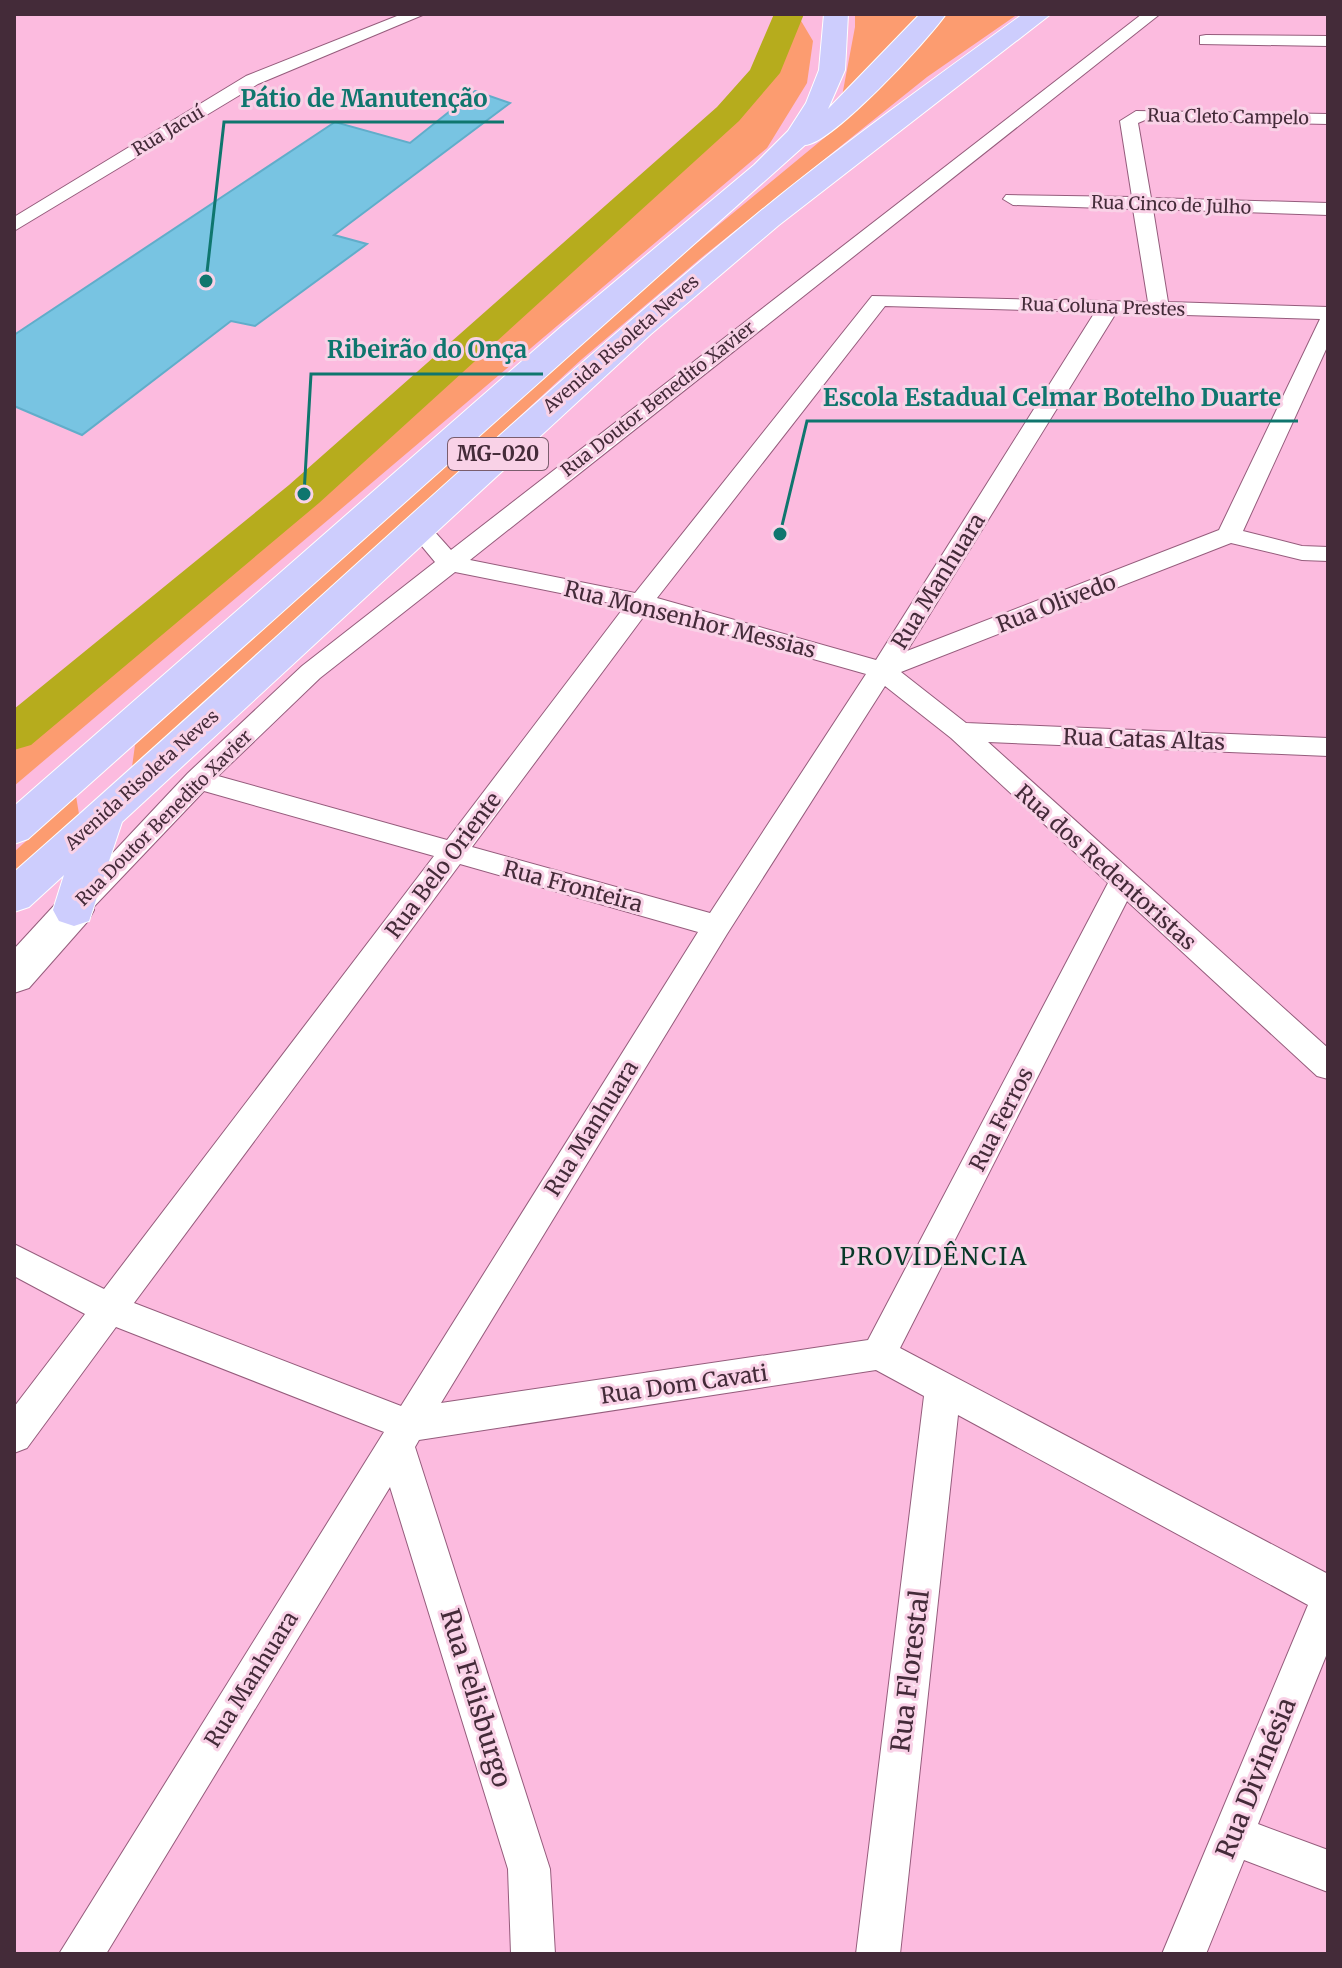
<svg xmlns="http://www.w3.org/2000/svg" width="1342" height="1968" font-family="Merriweather,serif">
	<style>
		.green { fill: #fc9c70 }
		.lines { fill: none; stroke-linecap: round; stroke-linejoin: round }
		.river { fill: #b6ac1d; fill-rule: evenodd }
		.building { fill: #78c4e2; stroke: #61adca; stroke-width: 2 }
		.street-casing { stroke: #955c7c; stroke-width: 2 }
		.secondary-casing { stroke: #955c7c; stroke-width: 2 }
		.highway-casing { stroke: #fff; stroke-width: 2 }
		.street { fill: #fff; fill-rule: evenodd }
		.secondary { fill: #fff; fill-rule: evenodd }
		.highway { fill: #cdcdfd; fill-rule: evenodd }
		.labels { text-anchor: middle; stroke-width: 6; stroke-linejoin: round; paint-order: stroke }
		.far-street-label { font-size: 18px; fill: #442b39; stroke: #f9d2e7 }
		.shield { fill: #f9d2e7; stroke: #7a5d6d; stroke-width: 2 }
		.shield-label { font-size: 20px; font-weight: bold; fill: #442b39 }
		.street-label { font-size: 22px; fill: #442b39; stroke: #f9d2e7 }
		.neighbourhood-label { font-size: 24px; letter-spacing: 2px; fill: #073928; stroke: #f9d2e7 }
		.near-street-label { font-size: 26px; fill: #442b39; stroke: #f9d2e7 }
		.leader { fill: none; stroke: #0f766e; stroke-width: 3 }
		.callout-dot { fill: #0f766e; stroke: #f9d2e7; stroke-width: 3 }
		.callout-label { font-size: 24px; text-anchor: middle; font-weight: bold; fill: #0f766e; stroke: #f9d2e7; stroke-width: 6; stroke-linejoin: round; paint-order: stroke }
	</style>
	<rect width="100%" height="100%" fill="#fcbbdf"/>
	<path class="green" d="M797 14 813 41 807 83 767 148 14 786V741L395 421 712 135 768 77Z
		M855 14H922L840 107 855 27Z
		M941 14H1018L927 77 701 258 582 359 224 688 132 767 135 745 647 284 841 124Z
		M76 796 79 814 14 872V852Z"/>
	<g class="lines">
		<path class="river" d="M774 14H804L780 73 739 121 319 503 31 745 14 750V709L289 485 717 107 750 70Z"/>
	</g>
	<path class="building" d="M475 91 510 103 334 235 367 244 255 326 231 321 82 435 14 406V335L335 122 410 143Z"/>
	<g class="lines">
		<defs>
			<path id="street" d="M402 14H425L258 84 14 231V217L246 76Z
				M1142 14H1160L470 560 635 593 872 296 1148 302 1133 209 1013 205 1003 199 1006 195 1132 197 1120 121 1136 111 1328 114V124L1145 120 1138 123 1151 198 1328 203V215L1153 209 1168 302 1328 307V345L1243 531 1302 546 1328 547V561L1302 560 1231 543 901 672 966 723 1328 738V756L988 742 1328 1048V1079L1317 1076 1127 901 900 1348 1328 1574V1651L1258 1824 1328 1850V1892L1244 1860 1206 1954H1162L1308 1605 958 1415 900 1954H856L924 1396 876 1370 419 1440 415 1447 550 1869 555 1954H511L508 1869 390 1487 106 1954H59L384 1432 116 1327 27 1448 14 1453V1407L85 1314 14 1276V1244L104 1289 434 856 204 791 85 916 75 919 65 916 61 908 188 773 302 666 435 562 406 527 410 522H426L451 550ZM885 306 1095 312 876 660 657 598ZM1116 313 1320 319 1219 530 907 651ZM455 572 625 606 447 840 218 776 320 678ZM647 612 866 674 710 913 472 847ZM885 686 951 738 1108 883 868 1340 441 1403 727 934ZM460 864 698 932 401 1406 134 1303Z
				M1206 35 1328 36V46L1200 44V36Z"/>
			<path id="secondary" d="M74 895 88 899 94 910 88 921 29 988 14 993V949L60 899Z"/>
			<path id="highway" d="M824 14H848L845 70 828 109 920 14H946C929 39 831 145 805 145L28 839 14 844V806L562 326 754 165 788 131 806 103 819 70Z
				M1023 14H1051L779 225 651 334 122 822 89 921 74 926 59 921 53 910 64 875 29 907 14 912V872C263 654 502 424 757 214 843 144 933 79 1023 14Z"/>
		</defs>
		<use href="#street" class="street-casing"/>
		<use href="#secondary" class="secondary-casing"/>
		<use href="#highway" class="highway-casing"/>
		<use href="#street" class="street"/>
		<use href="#secondary" class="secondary"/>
		<use href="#highway" class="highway"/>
	</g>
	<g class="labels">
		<g class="far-street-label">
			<text transform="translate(1228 117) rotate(1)" y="6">Rua Cleto Campelo</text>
			<text transform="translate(168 131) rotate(-31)" y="6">Rua Jacuí</text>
			<text transform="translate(1171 205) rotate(2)" y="6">Rua Cinco de Julho</text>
			<text transform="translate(1103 307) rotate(2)" y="6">Rua Coluna Prestes</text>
			<text transform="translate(621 344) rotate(-41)" y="6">Avenida Risoleta Neves</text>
			<text transform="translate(658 399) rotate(-38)" y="6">Rua Doutor Benedito Xavier</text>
			<text transform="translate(142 780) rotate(-42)" y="6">Avenida Risoleta Neves</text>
			<text transform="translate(164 818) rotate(-45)" y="6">Rua Doutor Benedito Xavier</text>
		</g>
		<rect class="shield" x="448" y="438" width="100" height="32" rx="6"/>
		<g class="shield-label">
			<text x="498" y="461">MG-020</text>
		</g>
		<g class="street-label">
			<text transform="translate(938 581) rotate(-58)" y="8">Rua Manhuara</text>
			<text transform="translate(1056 603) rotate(-21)" y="8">Rua Olivedo</text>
			<text transform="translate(690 619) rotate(14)" y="8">Rua Monsenhor Messias</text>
			<text transform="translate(1144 739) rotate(2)" y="8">Rua Catas Altas</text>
			<text transform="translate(443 865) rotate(-53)" y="8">Rua Belo Oriente</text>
			<text transform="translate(1106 867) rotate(42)" y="8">Rua dos Redentoristas</text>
			<text transform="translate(573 886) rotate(15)" y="8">Rua Fronteira</text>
			<text transform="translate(1001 1119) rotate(-63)" y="8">Rua Ferros</text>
			<text transform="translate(591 1128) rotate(-58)" y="8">Rua Manhuara</text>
			<text transform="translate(684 1384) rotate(-8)" y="8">Rua Dom Cavati</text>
			<text transform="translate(251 1679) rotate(-58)" y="8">Rua Manhuara</text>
		</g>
		<g class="neighbourhood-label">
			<text x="934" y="1265">PROVIDÊNCIA</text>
		</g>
		<g class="near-street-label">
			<text transform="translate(910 1671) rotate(-83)" y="9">Rua Florestal</text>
			<text transform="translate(476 1698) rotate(73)" y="9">Rua Felisburgo</text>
			<text transform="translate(1256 1778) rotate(-68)" y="9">Rua Divinésia</text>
		</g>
	</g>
	<path class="leader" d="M206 281L224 122H504M304 494L311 374H543M780 534L807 421H1298"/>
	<g class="callout-dot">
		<circle cx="206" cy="281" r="8"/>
		<circle cx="304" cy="494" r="8"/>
		<circle cx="780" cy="534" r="8"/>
	</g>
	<g class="callout-label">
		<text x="364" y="107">Pátio de Manutenção</text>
		<text x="427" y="358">Ribeirão do Onça</text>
		<text x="1052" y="406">Escola Estadual Celmar Botelho Duarte</text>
	</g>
	<rect width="1342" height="1968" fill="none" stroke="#442b39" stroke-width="32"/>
</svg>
